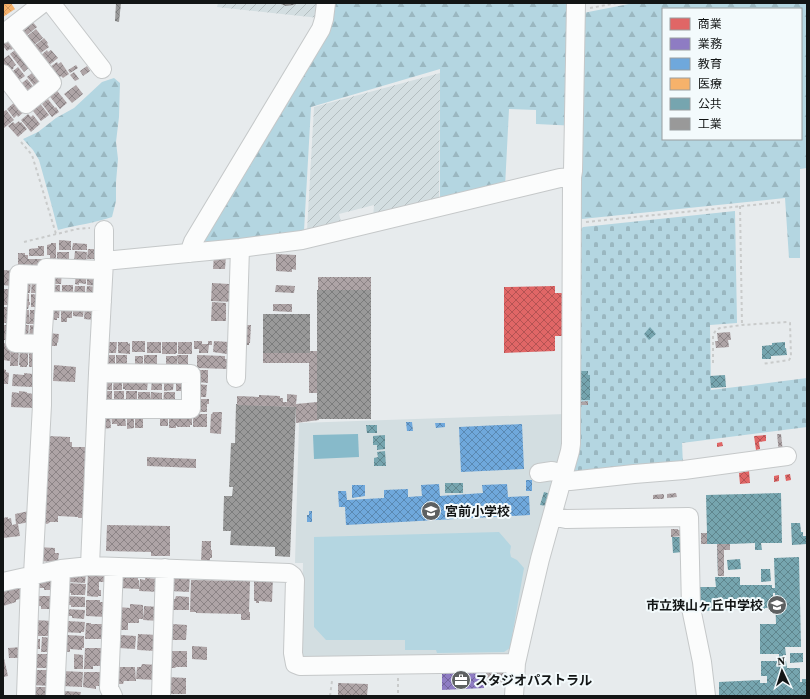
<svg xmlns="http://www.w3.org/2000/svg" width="810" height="699" font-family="'Source Serif 4','Noto Sans JP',serif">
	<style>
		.built { fill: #d3dee1 }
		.industrial { fill: url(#industrial-furrows) }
		.forest { fill: url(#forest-firs); fill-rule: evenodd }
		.cemetery { fill: url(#cemetery-stones) }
		.pitch { fill: #b4d6e1 }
		.water { fill: #87baca }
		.shops { fill: url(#shops-cross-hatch) }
		.offices { fill: url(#offices-cross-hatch) }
		.schools { fill: url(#schools-cross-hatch) }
		.health { fill: url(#health-cross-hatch) }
		.public { fill: url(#public-cross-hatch) }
		.industry { fill: url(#industry-cross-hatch) }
		.building { fill: url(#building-cross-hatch) }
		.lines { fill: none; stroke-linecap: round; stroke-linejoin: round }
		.minor-casing { stroke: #c5c8c9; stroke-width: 20 }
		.path { stroke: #c9cbcb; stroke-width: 2; stroke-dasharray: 3 3; stroke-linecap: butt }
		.minor { stroke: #fbfcfc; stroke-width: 18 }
		.labels { text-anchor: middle; stroke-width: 4; stroke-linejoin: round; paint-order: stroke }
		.poi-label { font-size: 13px; font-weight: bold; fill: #121515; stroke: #f3fafc; text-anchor: start }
	</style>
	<defs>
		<pattern id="industrial-furrows" width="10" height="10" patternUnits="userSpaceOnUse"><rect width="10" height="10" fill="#d3dee1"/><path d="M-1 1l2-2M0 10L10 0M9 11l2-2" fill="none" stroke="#b4bec0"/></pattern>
		<pattern id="forest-firs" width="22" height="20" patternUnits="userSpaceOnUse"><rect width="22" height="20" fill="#b4d6e1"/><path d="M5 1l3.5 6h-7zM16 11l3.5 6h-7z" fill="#9ab7c0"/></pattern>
		<pattern id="cemetery-stones" width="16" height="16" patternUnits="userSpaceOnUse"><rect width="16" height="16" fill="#b4d6e1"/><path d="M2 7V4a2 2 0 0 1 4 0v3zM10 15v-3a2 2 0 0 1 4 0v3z" fill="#9ab7c0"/></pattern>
		<pattern id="shops-cross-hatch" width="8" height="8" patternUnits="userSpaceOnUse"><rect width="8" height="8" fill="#e06666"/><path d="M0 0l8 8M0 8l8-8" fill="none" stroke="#b45353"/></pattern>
		<pattern id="offices-cross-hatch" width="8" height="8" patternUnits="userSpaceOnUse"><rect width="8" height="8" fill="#8e7cc3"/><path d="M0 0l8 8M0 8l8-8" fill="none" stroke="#73649d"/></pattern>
		<pattern id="schools-cross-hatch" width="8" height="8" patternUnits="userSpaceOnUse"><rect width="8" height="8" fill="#6fa8dc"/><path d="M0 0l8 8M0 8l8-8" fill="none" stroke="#5a88b1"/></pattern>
		<pattern id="health-cross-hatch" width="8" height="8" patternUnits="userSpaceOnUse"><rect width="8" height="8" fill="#f6b26b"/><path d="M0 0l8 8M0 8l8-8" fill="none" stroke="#d2985c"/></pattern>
		<pattern id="public-cross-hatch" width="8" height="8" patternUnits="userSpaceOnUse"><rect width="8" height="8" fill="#76a5af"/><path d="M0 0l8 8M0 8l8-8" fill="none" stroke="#5f858d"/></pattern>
		<pattern id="industry-cross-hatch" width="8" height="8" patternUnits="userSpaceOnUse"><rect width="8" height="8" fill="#999"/><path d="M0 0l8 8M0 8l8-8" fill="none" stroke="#7b7c7c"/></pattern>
		<pattern id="building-cross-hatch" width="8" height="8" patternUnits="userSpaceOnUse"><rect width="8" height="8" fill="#aea4a6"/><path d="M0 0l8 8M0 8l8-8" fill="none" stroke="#8c8486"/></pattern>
	</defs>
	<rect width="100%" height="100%" fill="#e7ebed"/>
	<path class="built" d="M565 414V441L511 654 505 657 308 660 301 654 303 563H295L299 423Z"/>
	<path class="industrial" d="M218 3H320L319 18 217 7Z
		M440 73 439 201 373 218 374 205 339 214 341 222 307 231 314 107Z"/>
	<path class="forest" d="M332 3H573V15L634 3H807V168L800 169V258H789L785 198 582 219 576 215 578 126 536 124V110L509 109 505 187 440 201V69L311 107 304 231 213 246 201 239ZM663 9H801V139H663Z
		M114 78 120 83 119 117 116 142 118 159 116 182V201L112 217C95 223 76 225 58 230L51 203 39 160 33 150 23 139 38 132 56 118 74 108 102 82Z"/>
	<path class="cemetery" d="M735 211 737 323 710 325 711 390 807 378V427L682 443 683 465 570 474 579 231 583 227Z"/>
	<path class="pitch" d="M499 532 511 546 510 552 511 557 517 560 524 568 510 648 504 652 437 653 436 650H405V640H326L314 627V537Z"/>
	<path class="water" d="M358 434 359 457 314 459 313 435Z"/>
	<path class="shops" d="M555 286V293H562V336H555V351L504 353V287Z
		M766 435V441L759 442 760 449 756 450 754 436Z
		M722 442 723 446 717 447V443Z
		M749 471 750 483 740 484 739 473Z
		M790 474 791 480 786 481 785 475Z
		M779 475V481L774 482V476Z"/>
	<path class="offices" d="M484 672V688L442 690V673Z"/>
	<path class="schools" d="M406 422H412L413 431H407Z
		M435 423H445V427L436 428Z
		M522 424 524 469 461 472 459 427Z
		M526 480H532V491H526Z
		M439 484 440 496 483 493 482 485 507 484 508 497 529 496 530 515 346 525 345 507H339L338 491H346L347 500 384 498V490L408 489V497L422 496 421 485Z
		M352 485H365V496L352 498Z
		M309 511H312V522H307V515H309Z"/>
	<path class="health" d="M3 3H11L15 9 3 17Z"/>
	<path class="public" d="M650 327 656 334 649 340 644 334Z
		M785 342V348H786L787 355 771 356V359H762V346L772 345V343Z
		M579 371H588V375H590V400H578Z
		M725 375 726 387 711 388 710 376Z
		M366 425H377V433H367Z
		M385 435V449L377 450V445H373V436Z
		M385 451 386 466H374V458L378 457 377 452Z
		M445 483H463V493H445Z
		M544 492 551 494 547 506 540 505Z
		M781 493 782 543H761L762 550H755V543L730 544V550H724V576H718L717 544H701V533H707L706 495Z
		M791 523H800L801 532H803V536H807V544L792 545Z
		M672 537H682V552L673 553Z
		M799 557 801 647H785L786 655H783V661H786L787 668H800V682H802V679H807V696H719V682L760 680V683H767V676H761V661H779V654H760V624H776L775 593H773V608H765V609L700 611 699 587H716L715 577H740V585H772V588H775L774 558Z
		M740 559 741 569 728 570 727 560Z
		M761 569H770L771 581 761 582Z
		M790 653H803V662L790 663Z"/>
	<path class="industry" d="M116 3H121L119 22 115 21Z
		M278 3H299L293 5 286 6Z
		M317 290H371V419H317Z
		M263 314H310V353H263Z
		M236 404 296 407 290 557 275 556V547L230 545 231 531H223L224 496H232L233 487H229L231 443H235Z"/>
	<path class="building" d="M30 19 37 27 25 37 19 30Z
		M36 29 43 38 30 48 25 38Z
		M44 38 48 43 47 44 49 47 38 55 34 46Z
		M3 39H10L16 46 11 50 10 49 7 51 3 46Z
		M19 47 32 65 24 72 10 54Z
		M47 50 48 52 51 50 58 58 48 66 39 57Z
		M9 55 16 65 13 67 14 68 8 73 3 67V59Z
		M57 62 58 64 61 62 69 74 63 78 61 76 56 80 47 69Z
		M76 65 78 68 70 73 68 70Z
		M87 66 90 71 83 76 80 71Z
		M18 67 25 76 15 83 8 75Z
		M37 69 46 80 36 88 27 77Z
		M74 72 79 79 75 81 70 75Z
		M27 79 36 90 30 95 18 86Z
		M76 85 83 94 72 103 64 94Z
		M54 87 67 103 60 109 47 93Z
		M48 99 55 108 56 107 59 112 52 117 42 104Z
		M17 100 26 110 18 117 17 115 14 118 7 109Z
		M37 100 49 115 41 121 33 111 35 109 31 105Z
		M6 110 14 120 4 128 3 126V112Z
		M28 114 31 117 33 115 40 124 31 132 21 120Z
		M19 121 20 123 21 122 27 129 18 137 8 126 13 122 15 124Z
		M59 240 71 241V250H59Z
		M51 243H56V262H50V255H47V245L51 244Z
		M73 243 87 244V250H72Z
		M38 246H44V256H29V249L38 248Z
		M88 249H98L99 259H87Z
		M75 251 87 252 86 265 74 261Z
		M57 252H69V264L57 263Z
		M18 253H25V255H28V268H18Z
		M276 254 296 255V270L292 269V272L276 271Z
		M214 255 226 256 225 269H213Z
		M28 259H42V269L28 271Z
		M4 270 14 271 11 286 3 285Z
		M62 272 61 284H54L50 281Z
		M76 272 86 273V284L79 283V285L75 284Z
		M87 273 94 274 99 286 87 285Z
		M318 277H371V290H318Z
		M31 280 30 293H22L21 282Z
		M32 280H40L39 293H31Z
		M212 283 229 284V293H233V302L211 301Z
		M50 285H60V297H54Z
		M62 285H73V295H62Z
		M276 285 295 286 294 293 275 292Z
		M75 286H85V297L74 296Z
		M87 286 98 287 97 297 86 296Z
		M3 289H12V305H3Z
		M21 294H29V302H30V305H29L28 309H22Z
		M31 294 40 295V307H31Z
		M212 302 226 303V321H211Z
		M273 304H292V312L273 311Z
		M49 305H60L59 318H57V320H51Z
		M72 306V318H67V322H61V308Z
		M73 306 84 307 83 317 73 316Z
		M85 306 97 310 95 320 84 319Z
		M3 307H12L11 323H3Z
		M20 310H29V324L20 323Z
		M30 310H38L39 324H29Z
		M3 325H11V340H3Z
		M23 325H29L28 337 19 336Z
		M30 325 38 326 39 338 29 340Z
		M243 325H251L250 343H249V345H242Z
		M730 332 731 340H728L729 347 716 348 715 341H718L717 333Z
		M47 333 59 334 58 343 57 342V346H46Z
		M132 341H145V352H132Z
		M194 341H202V344H208V341H212V345H209L208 353H199V349H194Z
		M214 341 229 342 227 354 213 352Z
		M106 342H117L116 353H104Z
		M118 342H128V344L130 343V354L118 353Z
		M147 342H161V353H147Z
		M162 342H177V353H176V354H162Z
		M178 342H192V354H178Z
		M3 343 11 344 10 361 3 360Z
		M11 348H19L18 366H10Z
		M20 348H28V365H27V367H20V365H19Z
		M29 349H38L36 367H29Z
		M310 351H317V393H309V363H263V353H310Z
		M103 355H115V367H103Z
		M116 355H127V367H116Z
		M144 355H157V369H144Z
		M177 355H188V368H178Z
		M197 355 225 356V359H228L229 369 197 368Z
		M135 356H143V368H135Z
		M166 356H177V367H171L170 364H166Z
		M54 365 76 367 75 382 53 381Z
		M3 369 6 370V372L9 373 8 384H3Z
		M197 370H208V383L197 382Z
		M24 373 33 374 32 387 12 386 13 374 24 375Z
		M112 377V390H102V384Z
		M114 377 122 378V390H113Z
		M162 378V390H151L152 380Z
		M185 378V391H176V380Z
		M123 379 138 380V390H125V389H123Z
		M138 379 148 381 147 390H138Z
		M164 379H174L173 390 164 391Z
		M198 384 207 385 206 397H197Z
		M19 391 27 392V393L34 394V408L11 407 12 392 19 393Z
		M102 391H112V405L103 404Z
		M114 391H124V405L114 404Z
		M126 391H137V405H126Z
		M138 392H150V404H138Z
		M151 392 162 393V402H150Z
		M164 392H175V399H173V405H163Z
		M287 394 297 395 296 404 317 402V419H319V420L296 423V407L237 405V396L259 397V395L280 396V398H283V402H287Z
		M196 399H209V404H207V412H196Z
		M588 401V405H578V402Z
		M213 412H222L221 434 210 433 211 414H212Z
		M111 413 125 415 126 426H117V424H112Z
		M127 413H134V428L127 429Z
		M169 413 192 414V425H190V427H177V426H176V428H169Z
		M100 414H110L111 428 101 429Z
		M193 414H207V427H193Z
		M168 415V426H160V416Z
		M135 416H143V428H135Z
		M777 434H781L783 452 779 453Z
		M47 436 70 437V442H72V447H85V446H88L85 518H78V517L58 516V522H50L49 523 47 524 44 523Z
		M147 457 196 459V468L147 466Z
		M676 493 677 497 667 498V494Z
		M663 494 664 495V498L663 499H653V495Z
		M29 511 31 522 18 524 20 536 3 538V518L8 517V519L11 518 12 525 16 524 15 514Z
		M107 525 170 526V556H151V552L106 551Z
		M671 529H678V530H682V536L671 537Z
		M701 533H707V544H701Z
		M202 541H211V550H212V558H210V563L201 562Z
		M717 544H730V550H724V576H718Z
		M38 547 55 548V553H59L58 560H55V562L38 561Z
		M68 572H86L85 583 68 582Z
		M88 572 107 573 106 582H99V590H101V596H98V597L87 596Z
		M120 574 138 575V580H139V589L119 588Z
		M173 574H190L189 592 170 591Z
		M254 576H273L272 602 259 601V603H256V601H254Z
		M39 577 56 580 55 590H44V588H38Z
		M145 578 160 579V592L139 591 140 579 145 580Z
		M191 580 250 581 249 612H250V620H241V614L196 613V612H190Z
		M24 582 27 597 16 600V602L3 606V587Z
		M66 583 86 584 85 595H71V593H66Z
		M35 596H55L54 609H41V606H35Z
		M66 596 85 597V607H71V605H65Z
		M176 596 189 597V610H170V599H175Z
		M86 600H100V602H106V617L86 616Z
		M130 604 143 605V619H139V623H128V630H118L119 607 130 608Z
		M144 606 159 607V621L143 620Z
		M64 609 85 610 84 619 72 618V616H64Z
		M35 620 52 621 51 636H34Z
		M67 621 85 622 84 632H81V633L63 632Z
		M86 623H91V624H106L105 639H85Z
		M172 624 187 625 186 640H171Z
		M138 634 158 635 155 651 138 650 137 649Z
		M67 635 84 636V648H82V650L70 649V652L61 651Z
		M120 635 136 636 135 649 119 648Z
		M42 637 53 638 52 652H41Z
		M32 639H40V649H32Z
		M192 646 207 647V660L192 659Z
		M23 647V658H9L8 648Z
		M85 648H105V666H93V669H84Z
		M168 651H187V667H176L175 668H168Z
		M3 654 8 676 3 677Z
		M33 654H51L50 668H33Z
		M74 654 83 655V669H74Z
		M142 664 157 665V680L136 679 137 667H141Z
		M116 667H135L136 681H124L123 684H115Z
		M35 670H51L50 686 32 685Z
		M62 671 83 672 82 687 62 686Z
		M506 671V683L487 684 486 672Z
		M84 672H103V686H96V689L83 687Z
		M168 677 186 678V694H168Z
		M338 683 368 684 367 696H338Z
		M31 687H50V696H30Z
		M63 691 81 692 80 696H62Z"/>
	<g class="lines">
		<defs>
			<path id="minor" d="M51 3 102 69
				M3 34 43 3
				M3 74 26 104 52 83 10 29
				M104 230V261
				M189 253 193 242 321 29 324 19 326 3
				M45 301 102 302
				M42 344 15 343 19 274 46 275
				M236 378 240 248
				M97 409H191V374L98 373
				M539 473 552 471 563 474
				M562 481H570L634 474 684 470 787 456
				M552 516 566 519 689 517 691 608 702 662 706 696
				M90 566 98 373 104 261 240 248 302 240 531 185 560 178 572 177
				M33 575 42 405V344L45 301 46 268 103 270
				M3 582 61 569 90 566 289 573 293 576 295 580 293 653 295 664 300 666 516 663
				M26 696 30 581V576
				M55 696 61 569
				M113 696 109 688 114 567
				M161 696 165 568
				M514 696 516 663 528 610 540 559 570 451 571 444 572 177 573 171 576 3"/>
		</defs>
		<use href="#minor" class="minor-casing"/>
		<path class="path" d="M590 8 617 3
			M21 142 32 155 56 234
			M740 206 742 325
			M586 222 782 202
			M24 242 77 229 90 228
			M713 363V335L716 330 720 328 742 325 787 322 790 323 791 357 789 360 762 364
			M398 678V696
			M330 696 332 681"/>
		<use href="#minor" class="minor"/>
	</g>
	<defs>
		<symbol id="school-disc" viewBox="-11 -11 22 22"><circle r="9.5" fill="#5d6061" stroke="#f3fafc"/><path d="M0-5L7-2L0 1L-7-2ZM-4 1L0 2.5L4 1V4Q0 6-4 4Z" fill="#fff"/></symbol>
		<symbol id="office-disc" viewBox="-11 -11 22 22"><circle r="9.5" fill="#5d6061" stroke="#f3fafc"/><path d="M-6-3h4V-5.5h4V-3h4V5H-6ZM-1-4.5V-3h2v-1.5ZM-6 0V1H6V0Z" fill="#fff"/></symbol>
	</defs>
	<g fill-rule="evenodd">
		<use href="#school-disc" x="420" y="500" width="22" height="22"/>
		<use href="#school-disc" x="766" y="594" width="22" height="22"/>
		<use href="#office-disc" x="450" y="669" width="22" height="22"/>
	</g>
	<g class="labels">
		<g class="poi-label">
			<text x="445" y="516">宮前小学校</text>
			<text x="763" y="610" text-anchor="end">市立狭山ヶ丘中学校</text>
			<text x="475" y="685">スタジオパストラル</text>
		</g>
	</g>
	<rect width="810" height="699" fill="none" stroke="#121515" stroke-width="8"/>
	<rect x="662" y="8" width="140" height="132" fill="#f3fafc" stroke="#999ea0"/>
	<rect x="670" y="18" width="20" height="12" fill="#e06666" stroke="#999ea0"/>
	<text x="698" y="28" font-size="12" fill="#121515">商業</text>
	<rect x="670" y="38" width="20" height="12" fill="#8e7cc3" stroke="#999ea0"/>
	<text x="698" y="48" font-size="12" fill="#121515">業務</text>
	<rect x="670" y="58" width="20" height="12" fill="#6fa8dc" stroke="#999ea0"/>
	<text x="698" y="68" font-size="12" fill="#121515">教育</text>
	<rect x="670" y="78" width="20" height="12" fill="#f6b26b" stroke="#999ea0"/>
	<text x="698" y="88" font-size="12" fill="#121515">医療</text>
	<rect x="670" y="98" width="20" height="12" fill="#76a5af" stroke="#999ea0"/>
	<text x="698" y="108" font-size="12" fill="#121515">公共</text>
	<rect x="670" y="118" width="20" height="12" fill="#999999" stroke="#999ea0"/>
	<text x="698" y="128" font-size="12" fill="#121515">工業</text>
	<g transform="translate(782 671) rotate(356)" stroke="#f3fafc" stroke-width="3" paint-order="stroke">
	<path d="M0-3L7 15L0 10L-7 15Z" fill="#121515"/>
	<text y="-6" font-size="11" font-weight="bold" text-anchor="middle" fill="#121515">N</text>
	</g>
</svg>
